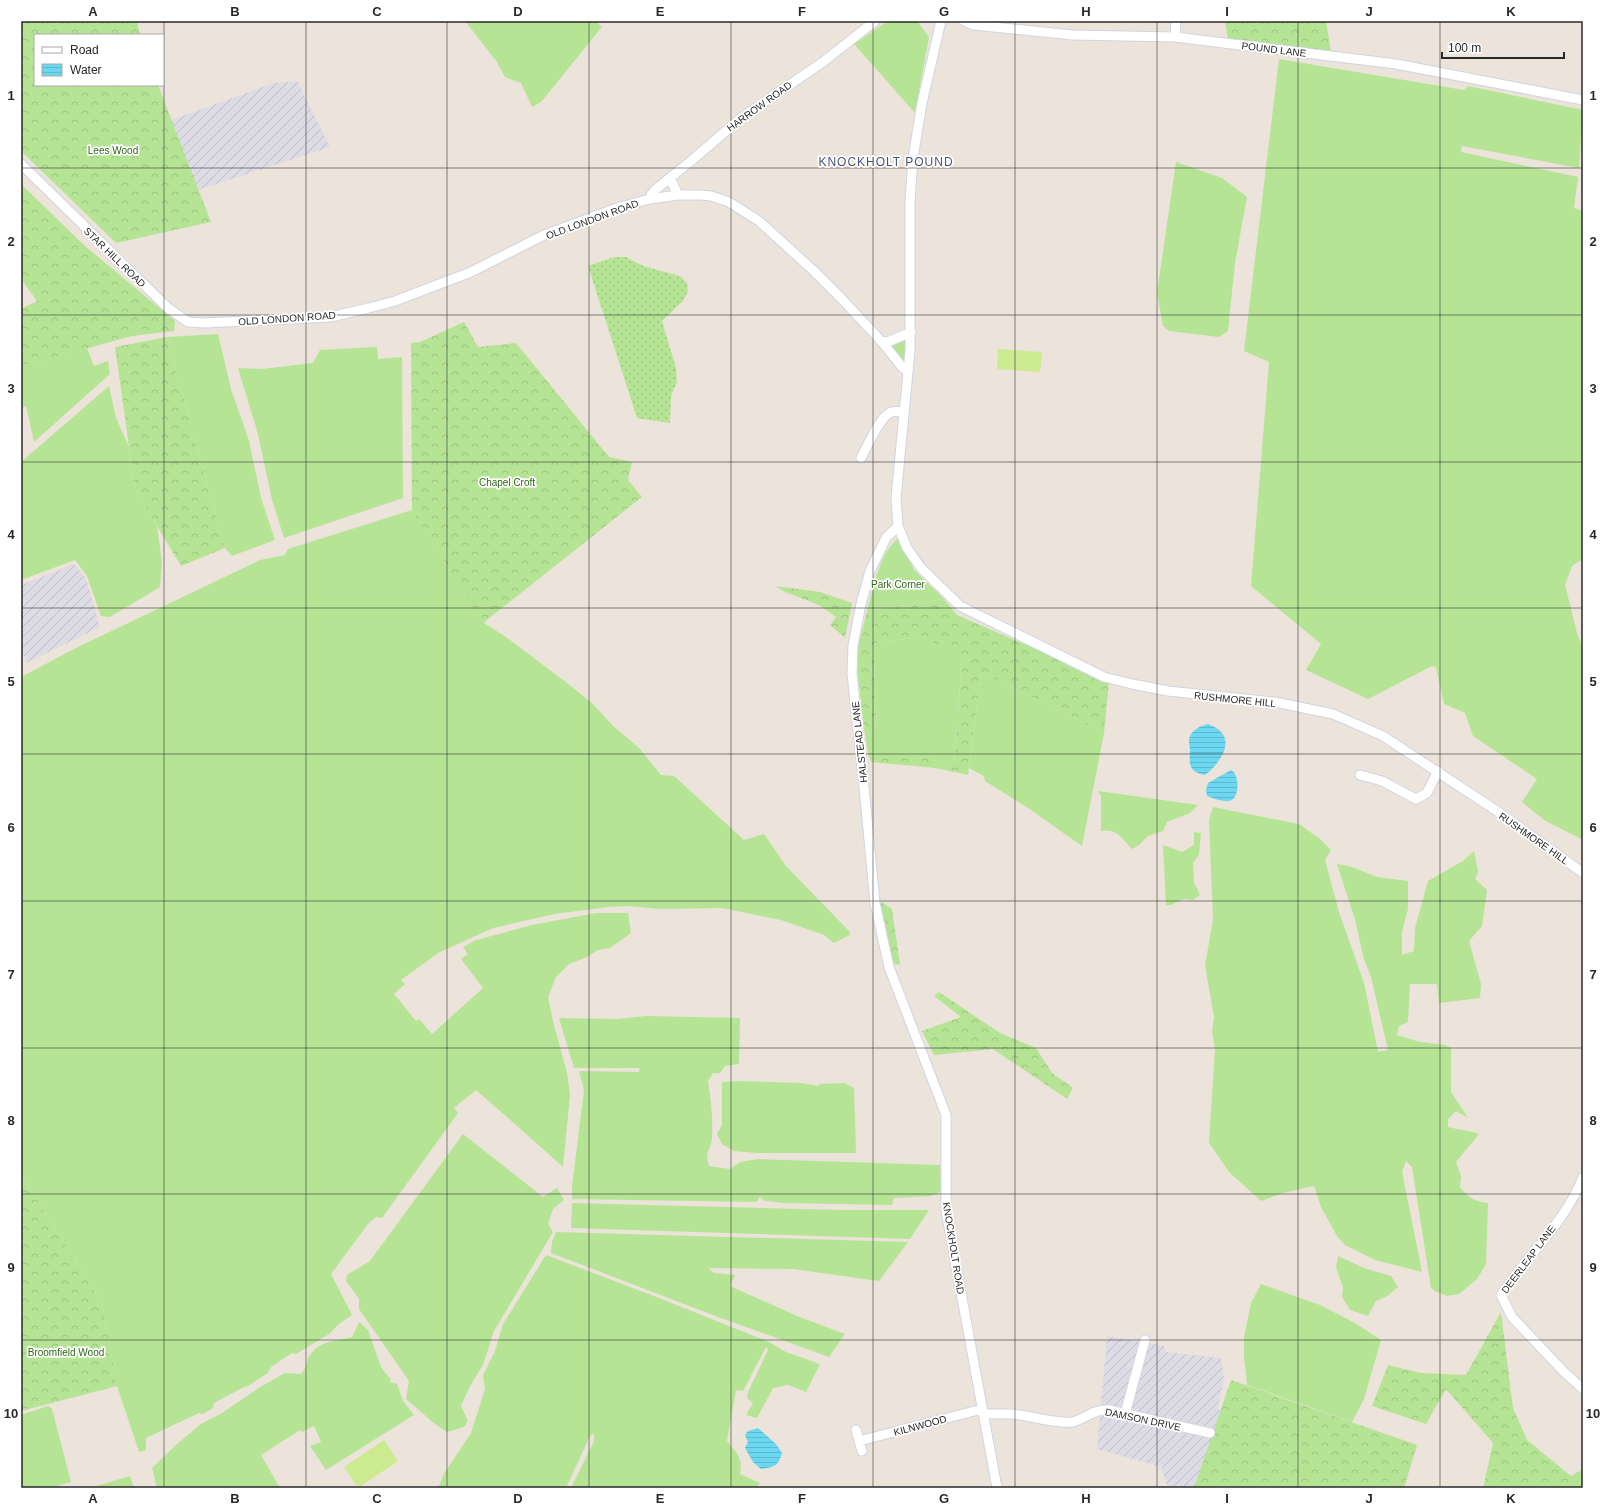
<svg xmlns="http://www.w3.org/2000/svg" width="1604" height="1509" font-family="Helvetica,sans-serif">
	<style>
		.industrial { fill: url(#industrial-furrows) }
		.grass { fill: #b6e495 }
		.forest { fill: url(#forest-crowns) }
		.garden { fill: url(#garden-dots) }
		.pitch { fill: #cceb91 }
		.water { fill: url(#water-rules) }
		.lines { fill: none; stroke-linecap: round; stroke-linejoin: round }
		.minor-casing { stroke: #d0d5e2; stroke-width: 11 }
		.minor { stroke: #fff; stroke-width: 9 }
		.grid { fill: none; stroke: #292929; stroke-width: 1; stroke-opacity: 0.55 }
		.labels { text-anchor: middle; stroke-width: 3.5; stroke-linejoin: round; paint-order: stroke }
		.street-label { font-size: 10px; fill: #292929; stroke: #fff }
		.park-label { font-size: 10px; fill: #2e6718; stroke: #fff }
		.quarter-label { font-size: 12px; letter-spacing: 1px; fill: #49557a; stroke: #fff }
		.neatline { fill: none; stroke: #292929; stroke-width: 1.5 }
		.grid-label { font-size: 13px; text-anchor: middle; font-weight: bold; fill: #292929 }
	</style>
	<defs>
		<pattern id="industrial-furrows" width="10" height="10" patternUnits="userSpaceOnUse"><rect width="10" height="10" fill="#dddbe4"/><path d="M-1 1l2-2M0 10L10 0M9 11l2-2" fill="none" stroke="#bebcc4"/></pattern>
		<pattern id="forest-crowns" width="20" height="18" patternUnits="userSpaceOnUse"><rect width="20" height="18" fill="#b6e495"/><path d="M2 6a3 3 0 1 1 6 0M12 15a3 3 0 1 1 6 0" fill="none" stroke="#9cc480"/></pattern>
		<pattern id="garden-dots" width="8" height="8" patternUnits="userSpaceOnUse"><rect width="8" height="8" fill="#b6e495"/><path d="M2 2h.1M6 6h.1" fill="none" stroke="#9cc480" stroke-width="1.8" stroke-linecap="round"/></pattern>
		<pattern id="water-rules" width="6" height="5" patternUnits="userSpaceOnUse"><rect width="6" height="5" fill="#6bd7f0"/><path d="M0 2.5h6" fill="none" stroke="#5db9ce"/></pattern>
	</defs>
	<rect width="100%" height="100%" fill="#ece3da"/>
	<path class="industrial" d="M297 81 330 147 198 190 171 120 274 83Z
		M74 564 86 579 100 627 26 663 21 646V585Z
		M1107 1336 1164 1346 1166 1352 1221 1358 1224 1378 1218 1408 1227 1416 1219 1488H1168L1161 1467 1097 1449Z"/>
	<path class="grass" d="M465 21H595L602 27 541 102 532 107 521 83 505 77 497 62Z
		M888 21H917L929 37 915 113 854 44Z
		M1279 59 1464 90 1468 86 1583 110 1579 168 1462 146 1461 152 1578 177 1574 208 1583 211V559L1572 566 1565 585 1577 633 1583 648V840L1544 820 1522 802 1537 779 1473 736 1465 713 1444 704 1436 667 1432 666 1368 699 1306 670 1321 644 1251 586 1269 362 1244 351Z
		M1176 162 1222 178 1247 197 1235 263 1228 331 1219 337 1169 331 1163 326 1157 293Z
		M218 334 231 389 249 441 261 498 275 540 232 556 225 548 167 337Z
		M906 337 905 358 902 360 897 356 889 343Z
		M377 347 378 359 402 357 403 498 284 538 272 500 258 434 238 368 262 369 313 363 320 350Z
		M87 348 94 366 108 361 110 374 34 442 26 406 21 408V364H31Z
		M109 386 116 418 129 447 135 489 157 526 162 562 160 587 110 617 101 616 87 576 75 560 21 580V462Z
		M412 510 484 623 506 637 563 680 592 703 612 725 639 748 661 775 674 776 744 840 764 834 786 866 849 931 850 935 834 943 824 935 781 920 722 908 661 909 628 906 608 907 555 914 493 928 438 953 401 980 405 984 394 994 416 1021 419 1019 432 1034 483 988 461 959 468 954 463 947 476 940 532 925 596 913H628L631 933 610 948 598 950 587 957 569 964 556 977 548 997 553 1021 567 1073 570 1095 563 1167 516 1125 476 1090 454 1108 458 1113 382 1218 376 1217 368 1224 331 1274 352 1315 339 1324 329 1334 296 1354 292 1353 271 1367 268 1373 248 1386 244 1387 214 1403 213 1408 203 1414 199 1413 146 1438V1450L139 1452 117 1386 102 1302 21 1175V677L78 647 260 560 285 555 288 549Z
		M899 538 914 570 944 599 867 611C873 590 880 550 899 538Z
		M924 636 962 660 954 765 905 753H868L864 728 877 724 873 644Z
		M981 672 1104 733 1082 846 1028 808 985 781 984 776 969 768Z
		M1098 791 1198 805 1190 813 1167 822 1163 831 1148 836 1139 845 1132 849C1121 838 1118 828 1101 831V796Z
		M1213 807 1299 824 1320 839 1331 850 1325 860 1339 912 1364 983 1378 1052 1388 1050 1371 977 1364 959 1355 920 1337 864 1352 867 1377 877 1408 881V909L1402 932V955L1414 951 1415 928 1428 881 1463 861 1474 851 1478 872 1475 879 1487 890 1482 926 1469 941 1481 984 1480 998 1439 1003 1437 984H1410L1408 1022 1399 1026 1397 1035 1420 1042 1445 1045 1451 1048V1092L1468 1118 1456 1111 1448 1119V1127C1459 1130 1469 1130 1479 1134L1456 1162 1461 1176 1460 1187C1469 1198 1473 1201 1488 1203L1486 1264 1477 1279 1459 1294 1447 1296 1435 1291 1431 1288 1412 1167 1406 1161 1402 1172 1422 1272 1375 1260 1345 1245 1337 1236 1321 1207 1314 1186 1283 1193 1261 1201 1229 1172 1209 1143 1215 1049 1212 1032 1214 1017 1205 965 1213 920 1209 820Z
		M1194 832 1201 833 1199 855 1193 863 1194 882 1200 895 1193 900 1183 899 1171 905H1166L1163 845 1182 852 1194 845Z
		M646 1016 740 1018 739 1064 725 1066 720 1073H713L708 1081C711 1099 713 1119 712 1138 711 1151 704 1150 709 1166L730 1169 740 1162 758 1159 940 1165 941 1192 931 1196 894 1198 892 1205 784 1203 765 1201 760 1197 756 1202 572 1199V1186L584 1090 579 1071 639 1072 640 1068H574L559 1018 618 1019Z
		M737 1081 801 1083 818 1086 820 1084 844 1083 854 1088 856 1153H756L734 1151 722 1144 717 1134 722 1125V1082Z
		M463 1134 543 1197 557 1188 564 1200 553 1209 548 1224 553 1232 494 1331 483 1365 470 1386 461 1406 468 1421 464 1427 447 1432 435 1424 406 1399 409 1381 359 1309V1299L346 1281 347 1275 370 1261Z
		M572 1203 841 1210H929L910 1239 571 1228Z
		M556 1232 908 1242 879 1281 793 1269 708 1268 714 1273 735 1275 730 1286 797 1316 845 1334 829 1357 718 1317 551 1253 552 1242Z
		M546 1255 659 1298 769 1342 786 1352 820 1364 806 1392 788 1385 773 1388 757 1418 746 1415 753 1403 747 1398 748 1392 768 1350 766 1347 743 1391 736 1390 727 1441C737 1453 743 1458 740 1474L760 1483 756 1488H571L594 1441V1433L590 1436 566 1488H438L445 1472 471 1433 485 1389 483 1375 495 1351 503 1324Z
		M1338 1256 1364 1268 1391 1276 1398 1287 1387 1296 1376 1301 1368 1316 1350 1310 1342 1297 1343 1288 1336 1267Z
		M1261 1284 1320 1305 1355 1323 1381 1340 1364 1399 1352 1422 1247 1385 1244 1356V1337L1251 1303Z
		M359 1322 368 1330 381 1367 391 1380 390 1382 397 1384 403 1401 414 1415 326 1470 310 1446 321 1442 314 1426 302 1432 300 1430 261 1455 280 1488H157L152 1468 176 1445 201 1424 222 1413 257 1389 285 1373 301 1374C302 1372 305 1369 306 1366 308 1363 307 1358 310 1355 322 1339 335 1342 352 1337Z
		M48 1406 52 1409 71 1482 50 1488H21V1415Z
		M130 1476 134 1488H90Z"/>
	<path class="forest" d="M21 21H137L140 35H35V85H158L211 222 116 243 21 151Z
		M1225 21H1326L1331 52 1228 40Z
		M21 184 85 246 175 321 174 331 132 336 31 364H21V309L37 301 21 279Z
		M464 322 478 347 516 343 609 457 632 462 628 480 642 497 483 623 412 510 411 343 420 342Z
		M167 337 225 548 181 566 135 489 115 347Z
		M775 586 820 592 852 603 845 638 830 625 836 617 819 605 785 592Z
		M944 599 957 615 1109 681 1104 733 981 672 968 775 936 768 871 762 868 753H905L954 765 962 661 924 636 873 644 877 725 864 728 858 676V647L867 611Z
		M880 901 892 909 900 965 892 963Z
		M939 992 1000 1033 1036 1048 1052 1073 1073 1088 1067 1099 993 1049 934 1055 922 1031 961 1017 934 996Z
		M21 1175 102 1302 117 1386 21 1411Z
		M1501 1312 1513 1408 1527 1440 1571 1476 1580 1471 1583 1465V1488H1483L1493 1443 1446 1389 1426 1424 1372 1406 1388 1365 1421 1373 1466 1375Z
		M1231 1380 1417 1445 1404 1488H1194Z"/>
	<path class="garden" d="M614 257H626L643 266 680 276 687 283 688 291 683 301 662 321 676 368 677 382 671 396 670 423 637 418 588 266Z"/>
	<path class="pitch" d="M998 349 1042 352 1040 372 997 369Z
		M384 1440 398 1461 358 1488 344 1467Z"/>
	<path class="water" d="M1208 724C1212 726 1218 728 1221 732 1234 745 1216 767 1205 775 1189 772 1189 765 1190 750 1190 747 1189 745 1189 741 1189 731 1200 726 1208 724Z
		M1231 770C1240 774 1240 800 1229 801 1222 802 1213 798 1207 796L1206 790 1208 783Z
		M758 1428 776 1444 782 1453C778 1467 774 1467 761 1469L753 1462 745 1448 748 1442 745 1435 748 1431Z"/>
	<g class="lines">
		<defs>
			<path id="minor" d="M941 21 922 103 913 158 910 201V351L896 498 898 526 907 548 921 568 960 606 1104 677 1132 684 1168 691 1275 702 1333 714 1383 736 1497 811 1583 873
				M964 21 973 25 1073 35 1175 37 1396 64 1583 100
				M1175 37 1176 21
				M21 164 168 308 188 322 205 323 330 317 369 308 395 301 471 272 544 235 620 207 650 199 678 195H701L711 196 729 202 759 221 815 272 840 297 882 342 902 367 908 371
				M670 178 678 195
				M650 199 651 195 655 190 691 161 741 118 823 62 875 21
				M882 342 890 341 911 332
				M861 458C867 447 878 421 888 414 892 410 899 412 904 412
				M898 526 886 538 870 571 861 604 853 645 852 674 863 777 875 903 889 967 946 1115V1211L997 1488
				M1360 775 1382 781 1416 799 1427 793 1438 771
				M1583 1389 1564 1372 1512 1317 1501 1295C1527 1256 1566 1221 1583 1177
				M983 1414C995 1414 1008 1413 1020 1415 1034 1417 1059 1424 1072 1422 1086 1419 1093 1409 1109 1410L1210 1433
				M1125 1414 1145 1340
				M856 1430 862 1451
				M859 1441 982 1409"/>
		</defs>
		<use href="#minor" class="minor-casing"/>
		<use href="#minor" class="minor"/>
	</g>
	<path class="grid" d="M164 21V1488M306 21V1488M447 21V1488M589 21V1488M731 21V1488M873 21V1488M1015 21V1488M1157 21V1488M1298 21V1488M1440 21V1488M21 168H1583M21 315H1583M21 462H1583M21 608H1583M21 754H1583M21 901H1583M21 1048H1583M21 1194H1583M21 1340H1583"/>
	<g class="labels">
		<g class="street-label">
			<text transform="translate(1274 49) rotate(7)" y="4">POUND LANE</text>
			<text transform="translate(759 106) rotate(-36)" y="4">HARROW ROAD</text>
			<text transform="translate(592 219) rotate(-20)" y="4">OLD LONDON ROAD</text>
			<text transform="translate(115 257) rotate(44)" y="4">STAR HILL ROAD</text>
			<text transform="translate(287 318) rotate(-4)" y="4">OLD LONDON ROAD</text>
			<text transform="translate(1235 699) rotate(6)" y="4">RUSHMORE HILL</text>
			<text transform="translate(859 742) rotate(-96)" y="4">HALSTEAD LANE</text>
			<text transform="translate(1534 838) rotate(35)" y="4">RUSHMORE HILL</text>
			<text transform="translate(954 1248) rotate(81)" y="4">KNOCKHOLT ROAD</text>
			<text transform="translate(1528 1259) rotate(-53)" y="4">DEERLEAP LANE</text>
			<text transform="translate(1143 1419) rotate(12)" y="4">DAMSON DRIVE</text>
			<text transform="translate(920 1425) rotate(-15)" y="4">KILNWOOD</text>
		</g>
		<g class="park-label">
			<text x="113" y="154">Lees Wood</text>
			<text x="507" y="486">Chapel Croft</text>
			<text x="898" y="588">Park Corner</text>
			<text x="66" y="1356">Broomfield Wood</text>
		</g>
		<g class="quarter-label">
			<text x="886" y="166">KNOCKHOLT POUND</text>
		</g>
	</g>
	<rect width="1604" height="1509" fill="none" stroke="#ffffff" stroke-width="44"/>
	<rect x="34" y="34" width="130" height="52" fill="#ffffff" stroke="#a9a9a9"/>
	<rect x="42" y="47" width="20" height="6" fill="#ffffff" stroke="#a9a9a9"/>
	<text x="70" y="54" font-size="12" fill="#292929">Road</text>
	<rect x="42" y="64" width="20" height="12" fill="url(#water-rules)" stroke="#a9a9a9"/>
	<text x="70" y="74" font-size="12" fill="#292929">Water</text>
	<path d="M1442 52v6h122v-6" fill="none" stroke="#292929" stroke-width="2"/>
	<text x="1448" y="52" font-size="12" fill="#292929" stroke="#ffffff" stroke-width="3" paint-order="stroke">100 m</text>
	<rect x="22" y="22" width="1560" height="1465" class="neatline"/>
	<g class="grid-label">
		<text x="93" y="16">A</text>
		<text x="235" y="16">B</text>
		<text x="377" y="16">C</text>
		<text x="518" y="16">D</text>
		<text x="660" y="16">E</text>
		<text x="802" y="16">F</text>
		<text x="944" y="16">G</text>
		<text x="1086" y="16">H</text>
		<text x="1227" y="16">I</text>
		<text x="1369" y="16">J</text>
		<text x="1511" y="16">K</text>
		<text x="11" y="100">1</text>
		<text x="1593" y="100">1</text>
		<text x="11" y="246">2</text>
		<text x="1593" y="246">2</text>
		<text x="11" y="393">3</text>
		<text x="1593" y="393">3</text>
		<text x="11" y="539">4</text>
		<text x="1593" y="539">4</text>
		<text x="11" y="686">5</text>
		<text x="1593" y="686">5</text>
		<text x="11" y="832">6</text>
		<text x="1593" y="832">6</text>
		<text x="11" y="979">7</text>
		<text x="1593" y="979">7</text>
		<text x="11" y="1125">8</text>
		<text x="1593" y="1125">8</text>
		<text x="11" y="1272">9</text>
		<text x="1593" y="1272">9</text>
		<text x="11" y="1418">10</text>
		<text x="1593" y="1418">10</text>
		<text x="93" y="1503">A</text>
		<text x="235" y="1503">B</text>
		<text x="377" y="1503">C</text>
		<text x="518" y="1503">D</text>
		<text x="660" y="1503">E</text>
		<text x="802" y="1503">F</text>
		<text x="944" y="1503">G</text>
		<text x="1086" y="1503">H</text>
		<text x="1227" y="1503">I</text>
		<text x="1369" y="1503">J</text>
		<text x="1511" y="1503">K</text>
	</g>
</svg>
